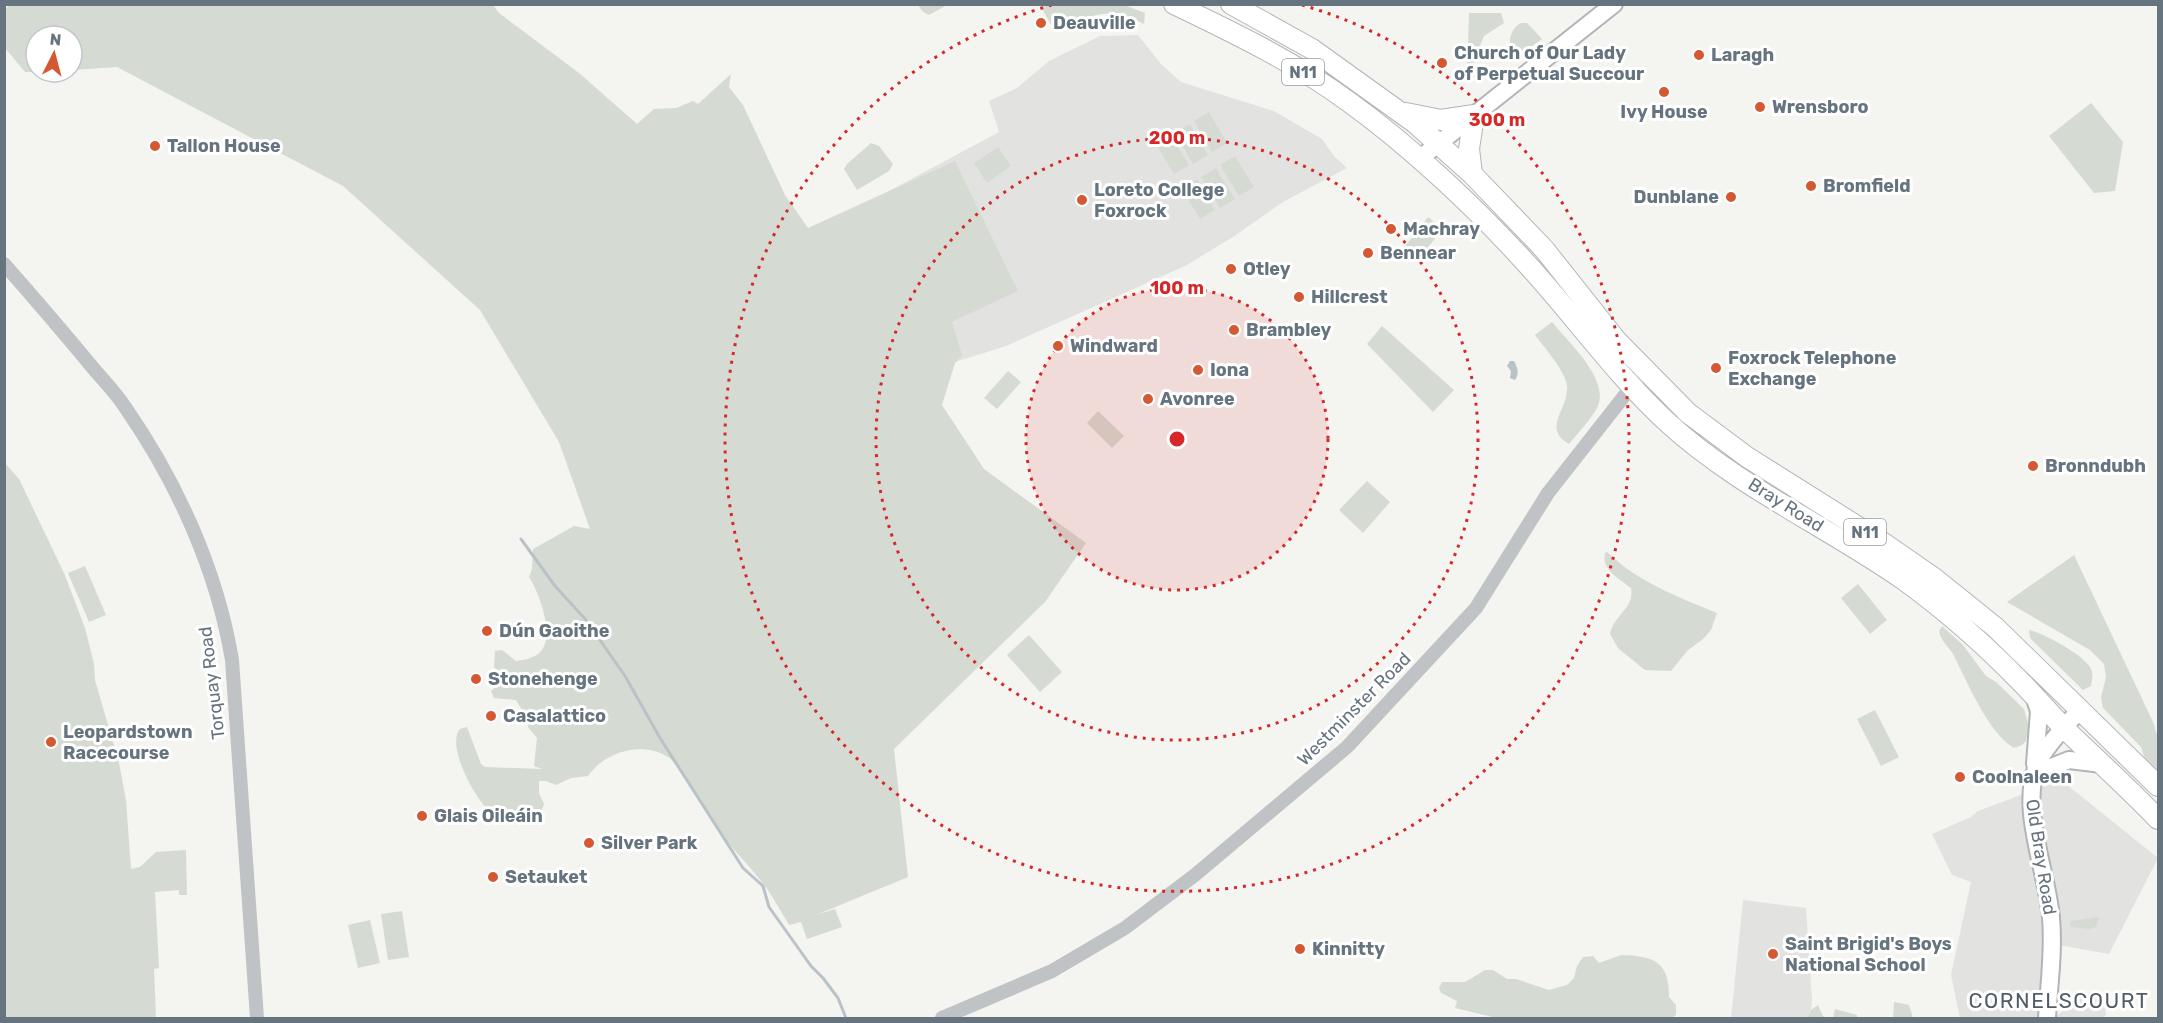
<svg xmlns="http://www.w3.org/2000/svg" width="2163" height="1023" font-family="Rubik,sans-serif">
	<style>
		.built { fill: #e2e3e1 }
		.green { fill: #d5dbd2 }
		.water { fill: #b9c3c7 }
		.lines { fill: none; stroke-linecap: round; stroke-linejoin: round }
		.stream { stroke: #b9c3c7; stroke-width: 3 }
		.major-casing { stroke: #b1b5b8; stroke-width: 20 }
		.highway-casing { stroke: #b2b6b8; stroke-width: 22 }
		.minor { stroke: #c0c3c6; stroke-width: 14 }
		.major { stroke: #fff; stroke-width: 16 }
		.highway { stroke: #fff; stroke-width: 20 }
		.ring { fill: none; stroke: #d62828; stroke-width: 3; stroke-dasharray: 3 6 }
		.poi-dot { fill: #d45831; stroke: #fff; stroke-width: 2 }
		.labels { text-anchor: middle; stroke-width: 6; stroke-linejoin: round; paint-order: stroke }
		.shield { fill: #fff; stroke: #949ea5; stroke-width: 1.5 }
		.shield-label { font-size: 16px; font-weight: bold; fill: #66747f }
		.poi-label { font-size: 18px; font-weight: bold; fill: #66747f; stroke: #fff; text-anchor: start }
		.street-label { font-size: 18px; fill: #66747f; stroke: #fff }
		.quarter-label { font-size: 21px; letter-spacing: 1.5px; fill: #535d65; stroke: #fff }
		.centre { fill: #d62828; stroke: #fff; stroke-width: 3 }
		.ring-label { font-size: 18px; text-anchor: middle; font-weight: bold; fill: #d62828; stroke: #fff; stroke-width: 6; stroke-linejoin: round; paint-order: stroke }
	</style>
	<rect width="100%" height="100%" fill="#f4f4f1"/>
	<path class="built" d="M1138 35 1161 64 1181 82 1274 111 1322 139 1334 156 1347 168 1283 202 1233 237 1185 266 1006 346 955 362 876 198 999 132 989 101 1017 88 1049 61 1100 36Z
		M2061 780 2158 858 2109 954 2058 945 2057 1015 2090 992 2105 1008 2106 1015 2102 1018H1960L1951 975 1971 882 1952 875 1932 834 1971 817 1978 811Z
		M1743 900 1806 908 1812 1000 1811 1010 1807 1018H1731Z"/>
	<path class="green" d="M11 4 493 5 499 13 579 73 637 124 654 109 676 108 693 101 698 104 731 74 729 87 743 105 785 195 808 228 955 161 1018 291 952 322 962 355 955 363 942 405 984 469 1086 543 1045 602 894 749 908 877 816 915 835 909 842 927 807 939 801 922 789 925C781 912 774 898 765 886 749 865 730 847 715 826 706 813 678 763 668 757 643 741 605 751 588 776L571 778 556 785 546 781H539V793L544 804C542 812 537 817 529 819 516 823 504 821 493 814 477 804 445 745 460 729L467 727 481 764 485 767 542 769 534 766 537 738 528 727V720L516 700 494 698 491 691 505 679 494 667 495 651 502 650 516 661C524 660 536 658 542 650 554 633 539 592 529 577L532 569 533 549 574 526 590 529 559 442 480 310 343 186 117 67 72 70V36H36V72H25L5 48V9Z
		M918 5H947L929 15 923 12Z
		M1040 5H1124L1145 13 1144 24C1108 4 1089 16 1055 32Z
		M1469 13H1501L1504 23 1484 36 1475 58 1472 75 1467 74Z
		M1521 23H1527L1542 39 1512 61C1509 47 1507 30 1521 23Z
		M2091 103 2123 142 2115 191 2094 193 2049 136Z
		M1209 112 1227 143 1212 152 1194 121Z
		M1190 124 1208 155 1193 164 1175 133Z
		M1170 134 1189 165 1174 174 1155 143Z
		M871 143 879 146 893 164 889 171 857 190 844 169 847 164Z
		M998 147 1011 166 987 183 974 163Z
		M1235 156 1254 187 1239 196 1220 165Z
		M1216 168 1235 199 1220 208 1201 177Z
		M1197 179 1215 210 1200 219 1181 188Z
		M1428 217 1440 227 1435 234 1437 236 1418 260 1403 249Z
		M1552 322C1568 342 1609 378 1598 406 1593 417 1577 434 1569 444 1541 428 1569 409 1567 386 1566 372 1544 347 1535 335Z
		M1382 326 1454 390 1433 412 1367 344Z
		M1008 371 1021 382 997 409 984 398Z
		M1098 411 1124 436 1112 448 1087 423Z
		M5 463 19 479 64 573 85 628 94 664 95 680 119 763 126 800 131 869 140 867 156 852 186 850 187 895H179V890L155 892 159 968 154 969 156 1018H5Z
		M1367 481 1390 502 1363 533 1339 510Z
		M1607 552C1638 582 1678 597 1717 613L1711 630 1703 639 1688 650 1671 671 1645 670 1641 667 1618 648 1610 634C1613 616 1635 608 1631 588 1619 578 1601 570 1605 553Z
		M2074 555 2153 722 2158 738V772L2145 759 2141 747 2103 708 2101 697 2106 677 2104 664 2090 650 2007 602Z
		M85 566 106 615 89 622 68 573Z
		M1858 584 1887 620 1870 634 1841 598Z
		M1942 626 1963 645 1986 676 1996 682 2024 709 2029 727 2026 741 2022 745 2014 748C1988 733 1967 681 1953 654 1947 645 1941 641 1939 631Z
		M2029 630C2044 633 2083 655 2090 667 2094 674 2092 679 2091 686L2083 690 2030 638Z
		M1029 635 1062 672 1040 692 1007 655Z
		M1875 710 1899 757 1881 766 1857 719Z
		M402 911 409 957 388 960 381 914Z
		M2099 917 2096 927 2089 929 2071 927 2070 921Z
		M370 920 380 963 358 968 348 925Z
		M1621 955C1654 956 1669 961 1669 997L1676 1005V1015L1671 1018H1497L1455 1008 1457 1001 1441 993 1439 988 1442 982H1465L1485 970H1493L1507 979H1516L1549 990 1567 985 1574 978 1577 966 1583 957 1593 956 1599 963Z
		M1894 1002 1909 1005 1913 1018H1893Z
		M1818 1005 1823 1016 1827 1018H1807L1811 1010Z
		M1835 1009 1857 1015V1018H1833Z"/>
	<path class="water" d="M1510 361H1514C1517 367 1520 373 1515 380L1510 378 1511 371 1507 366Z"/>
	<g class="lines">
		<path class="stream" d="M521 539 555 586 586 620 625 676 660 738 743 868 763 886 769 907 811 966 823 978 838 998 846 1018"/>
		<defs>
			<path id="major" d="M1419 159 1614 4
				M2034 696 2039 711 2035 764
				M2034 774 2069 760 2102 764
				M2047 1018C2049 985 2054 951 2051 918 2047 868 2016 803 2041 757 2051 740 2066 725 2079 711"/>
			<path id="highway" d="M1174 4C1234 33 1295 62 1349 102 1410 146 1475 207 1526 263 1574 315 1615 374 1667 422 1735 485 1828 527 1904 580 1944 609 1986 646 2021 682 2036 697 2050 714 2065 729 2096 759 2128 788 2158 819
				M1231 4 1312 49 1415 123 1472 174 1544 249 1617 341 1688 413 1747 457 1882 542 1934 578 1995 627 2158 786
				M1406 113 1441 120 1474 115 1469 149 1472 174"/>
		</defs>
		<use href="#major" class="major-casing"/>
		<use href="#highway" class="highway-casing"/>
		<path class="minor" d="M4 264C34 298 64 333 93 368 104 381 116 393 125 407 177 482 217 570 232 660L257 1018
			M942 1018 1052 971 1125 928 1195 875 1347 747 1476 608 1548 493 1636 381"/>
		<use href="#major" class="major"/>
		<use href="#highway" class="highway"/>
	</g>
	<circle cx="1177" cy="439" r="151" fill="#d62828" fill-opacity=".12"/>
	<g class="ring">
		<circle cx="1177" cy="439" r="151"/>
		<circle cx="1177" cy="439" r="301"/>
		<path d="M1302 5A452 452 0 1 1 1052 5"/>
	</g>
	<g class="poi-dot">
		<circle cx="1041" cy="23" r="6"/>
		<circle cx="1699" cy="55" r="6"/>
		<circle cx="1442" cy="63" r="6"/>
		<circle cx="1664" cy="92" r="6"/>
		<circle cx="1760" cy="107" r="6"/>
		<circle cx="155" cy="146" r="6"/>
		<circle cx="1811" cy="186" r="6"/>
		<circle cx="1731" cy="197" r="6"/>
		<circle cx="1082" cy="200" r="6"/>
		<circle cx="1391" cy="229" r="6"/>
		<circle cx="1368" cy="253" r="6"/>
		<circle cx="1231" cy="269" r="6"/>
		<circle cx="1299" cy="297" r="6"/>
		<circle cx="1234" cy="330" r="6"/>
		<circle cx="1058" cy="346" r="6"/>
		<circle cx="1716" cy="368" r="6"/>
		<circle cx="1198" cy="370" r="6"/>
		<circle cx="1148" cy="399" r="6"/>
		<circle cx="2033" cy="466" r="6"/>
		<circle cx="487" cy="631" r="6"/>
		<circle cx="476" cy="679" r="6"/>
		<circle cx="491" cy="716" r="6"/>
		<circle cx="51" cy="742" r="6"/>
		<circle cx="1960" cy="777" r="6"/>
		<circle cx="422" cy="816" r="6"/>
		<circle cx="589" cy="843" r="6"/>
		<circle cx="493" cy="877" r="6"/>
		<circle cx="1300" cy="949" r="6"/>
		<circle cx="1773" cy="954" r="6"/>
	</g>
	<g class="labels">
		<g class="shield">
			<rect x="1282" y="59" width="42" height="26" rx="4.5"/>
			<rect x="1844" y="519" width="42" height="26" rx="4.5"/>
		</g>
		<g class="shield-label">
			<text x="1303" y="78">N11</text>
			<text x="1865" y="538">N11</text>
		</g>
		<g class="poi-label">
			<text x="1053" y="29">Deauville</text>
			<text x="1454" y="59">Church of Our Lady<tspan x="1454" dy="21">of Perpetual Succour</tspan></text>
			<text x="1711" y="61">Laragh</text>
			<text x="1772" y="113">Wrensboro</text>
			<text x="1664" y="118" text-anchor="middle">Ivy House</text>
			<text x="167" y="152">Tallon House</text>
			<text x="1823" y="192">Bromfield</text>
			<text x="1094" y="196">Loreto College<tspan x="1094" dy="21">Foxrock</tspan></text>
			<text x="1719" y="203" text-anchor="end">Dunblane</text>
			<text x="1403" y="235">Machray</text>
			<text x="1380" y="259">Bennear</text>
			<text x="1243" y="275">Otley</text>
			<text x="1311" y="303">Hillcrest</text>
			<text x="1246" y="336">Brambley</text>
			<text x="1070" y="352">Windward</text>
			<text x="1728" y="364">Foxrock Telephone<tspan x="1728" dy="21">Exchange</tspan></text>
			<text x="1210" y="376">Iona</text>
			<text x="1160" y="405">Avonree</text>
			<text x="2045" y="472">Bronndubh</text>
			<text x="499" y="637">Dún Gaoithe</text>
			<text x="488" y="685">Stonehenge</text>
			<text x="503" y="722">Casalattico</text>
			<text x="63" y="738">Leopardstown<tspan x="63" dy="21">Racecourse</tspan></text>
			<text x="1972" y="783">Coolnaleen</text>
			<text x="434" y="822">Glais Oileáin</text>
			<text x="601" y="849">Silver Park</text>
			<text x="505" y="883">Setauket</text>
			<text x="1785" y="950">Saint Brigid's Boys<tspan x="1785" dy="21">National School</tspan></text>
			<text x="1312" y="955">Kinnitty</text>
		</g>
		<g class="street-label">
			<text transform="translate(1786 505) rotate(32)" y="6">Bray Road</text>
			<text transform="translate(212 683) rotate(-97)" y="6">Torquay Road</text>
			<text transform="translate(1354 709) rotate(-45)" y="6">Westminster Road</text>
			<text transform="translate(2041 857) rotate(81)" y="6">Old Bray Road</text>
		</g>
		<g class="quarter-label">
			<text x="2059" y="1008">CORNELSCOURT</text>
		</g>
	</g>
	<circle cx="1177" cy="439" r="9" class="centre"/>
	<g class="ring-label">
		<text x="1497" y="126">300 m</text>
		<text x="1177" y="144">200 m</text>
		<text x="1177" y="294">100 m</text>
	</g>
	<rect width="2163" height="1023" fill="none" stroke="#66747f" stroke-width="12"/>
	<g transform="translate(54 54) rotate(6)"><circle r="28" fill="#ffffff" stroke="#c2c7cc" stroke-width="1.5"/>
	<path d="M0-4.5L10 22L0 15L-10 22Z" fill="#d45831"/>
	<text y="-9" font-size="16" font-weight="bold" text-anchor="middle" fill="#66747f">N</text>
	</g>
</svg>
